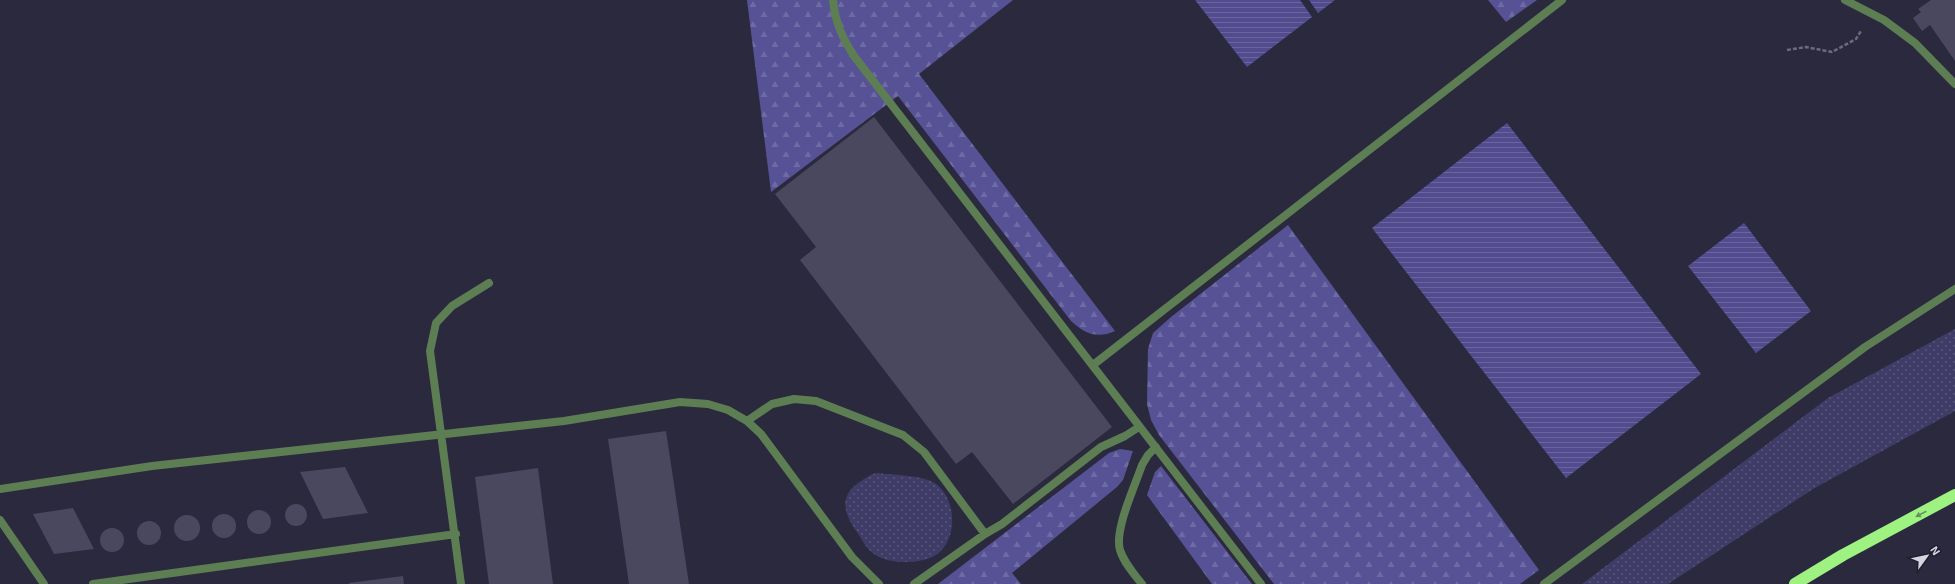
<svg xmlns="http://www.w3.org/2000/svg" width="1955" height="584" font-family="'Exo 2',sans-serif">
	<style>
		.grass { fill: url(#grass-dots) }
		.forest { fill: url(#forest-firs) }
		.water { fill: url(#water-rules) }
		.building { fill: #49485e }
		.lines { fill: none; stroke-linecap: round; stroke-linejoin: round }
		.path { stroke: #6c6b7c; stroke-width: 2.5; stroke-dasharray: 4 2; stroke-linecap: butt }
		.lane { stroke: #5d7e53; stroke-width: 8 }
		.highway { stroke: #9ef282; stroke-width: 12 }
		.oneway { fill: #65935e }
	</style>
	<defs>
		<pattern id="grass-dots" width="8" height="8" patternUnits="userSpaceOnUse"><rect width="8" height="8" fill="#3f3c68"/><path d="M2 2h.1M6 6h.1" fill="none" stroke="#5a577d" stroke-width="1.8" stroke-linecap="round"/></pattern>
		<pattern id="forest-firs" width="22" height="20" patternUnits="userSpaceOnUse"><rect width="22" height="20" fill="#575295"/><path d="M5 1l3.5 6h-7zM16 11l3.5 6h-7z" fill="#6e6aa4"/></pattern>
		<pattern id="water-rules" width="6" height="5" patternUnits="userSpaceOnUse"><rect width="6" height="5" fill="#524c8f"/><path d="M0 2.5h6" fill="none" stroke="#6a659e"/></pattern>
	</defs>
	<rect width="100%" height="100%" fill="#2a293d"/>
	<path class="grass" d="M1955 329V411L1813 489 1668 584H1582L1828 398Z
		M877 473C892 475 924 475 936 484 959 501 958 547 930 558 914 564 888 564 874 554 867 549 863 542 859 535 844 515 837 496 861 481 866 478 870 474 877 473Z"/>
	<path class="forest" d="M747 0H1013L919 74 1115 331C1097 339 1085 334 1071 321L898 96 771 192Z
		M1488 0H1537L1506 22Z
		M1288 225 1539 570 1520 584H1274L1159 435 1151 420 1147 404 1148 349 1153 333 1171 317Z
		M1120 449 1133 451 1123 480 1117 487 1012 573 1021 584H938L1109 453Z
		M1161 466 1252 584H1212L1147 495 1155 472Z"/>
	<path class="water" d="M1195 0H1300L1312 17 1247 67Z
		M1309 0H1335L1318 13Z
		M1507 123 1701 374 1566 478 1372 228Z
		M1744 223 1811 311 1756 353 1688 266Z"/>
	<path class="building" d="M1931 0H1955V61L1930 25 1922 31 1913 18 1921 12 1918 9Z
		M874 117 1112 427 1013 504 972 452 956 464 800 260 816 247 775 194Z
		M666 431 689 584H629L608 439Z
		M345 467 368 513 323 519 300 472Z
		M538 468 553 584H489L475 477Z
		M285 515a11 11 0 1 1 22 0a11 11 0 1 1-22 0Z
		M73 508 94 549 54 554 33 514Z
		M247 522a12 12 0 1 1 24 0a12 12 0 1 1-24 0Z
		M212 526a12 12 0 1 1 24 0a12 12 0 1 1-24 0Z
		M174 528a13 13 0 1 1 26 0a13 13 0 1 1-26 0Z
		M137 533a12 12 0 1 1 24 0a12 12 0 1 1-24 0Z
		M100 540a12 12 0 1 1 24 0a12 12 0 1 1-24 0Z
		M403 576 404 584H349V583Z"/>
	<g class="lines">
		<path class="path" d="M1787 50 1806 47 1832 52 1856 39 1861 31"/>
		<path class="lane" d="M833 0C835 22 842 37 854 56L1261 584
			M1845 0 1884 20 1915 43 1955 84
			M1093 365 1562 0
			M747 421 772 404 794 399 816 401 903 435 924 452 985 534 1002 524 1101 447 1125 436 1139 427
			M0 489 152 466 564 421 680 402 708 404 728 410 747 421 761 434 852 557 879 584
			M0 520 44 584
			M93 584 456 534
			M461 584 430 351 436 323 452 306 489 283
			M914 584 985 534
			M1142 584C1134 574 1124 563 1120 550 1114 530 1135 486 1142 465L1148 455 1156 447
			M1544 584 1865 347 1955 289"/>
		<path class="highway" d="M1795 584 1843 555 1955 495"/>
	</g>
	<defs><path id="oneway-solid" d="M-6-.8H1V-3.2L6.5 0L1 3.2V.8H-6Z"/></defs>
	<use class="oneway" href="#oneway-solid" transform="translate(1921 514) rotate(152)"/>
	<g transform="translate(1927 556) rotate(57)" stroke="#201f32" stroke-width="3" paint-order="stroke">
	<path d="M0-3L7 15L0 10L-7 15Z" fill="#d5d5e2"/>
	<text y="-6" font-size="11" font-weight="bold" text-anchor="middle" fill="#d5d5e2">N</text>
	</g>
</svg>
